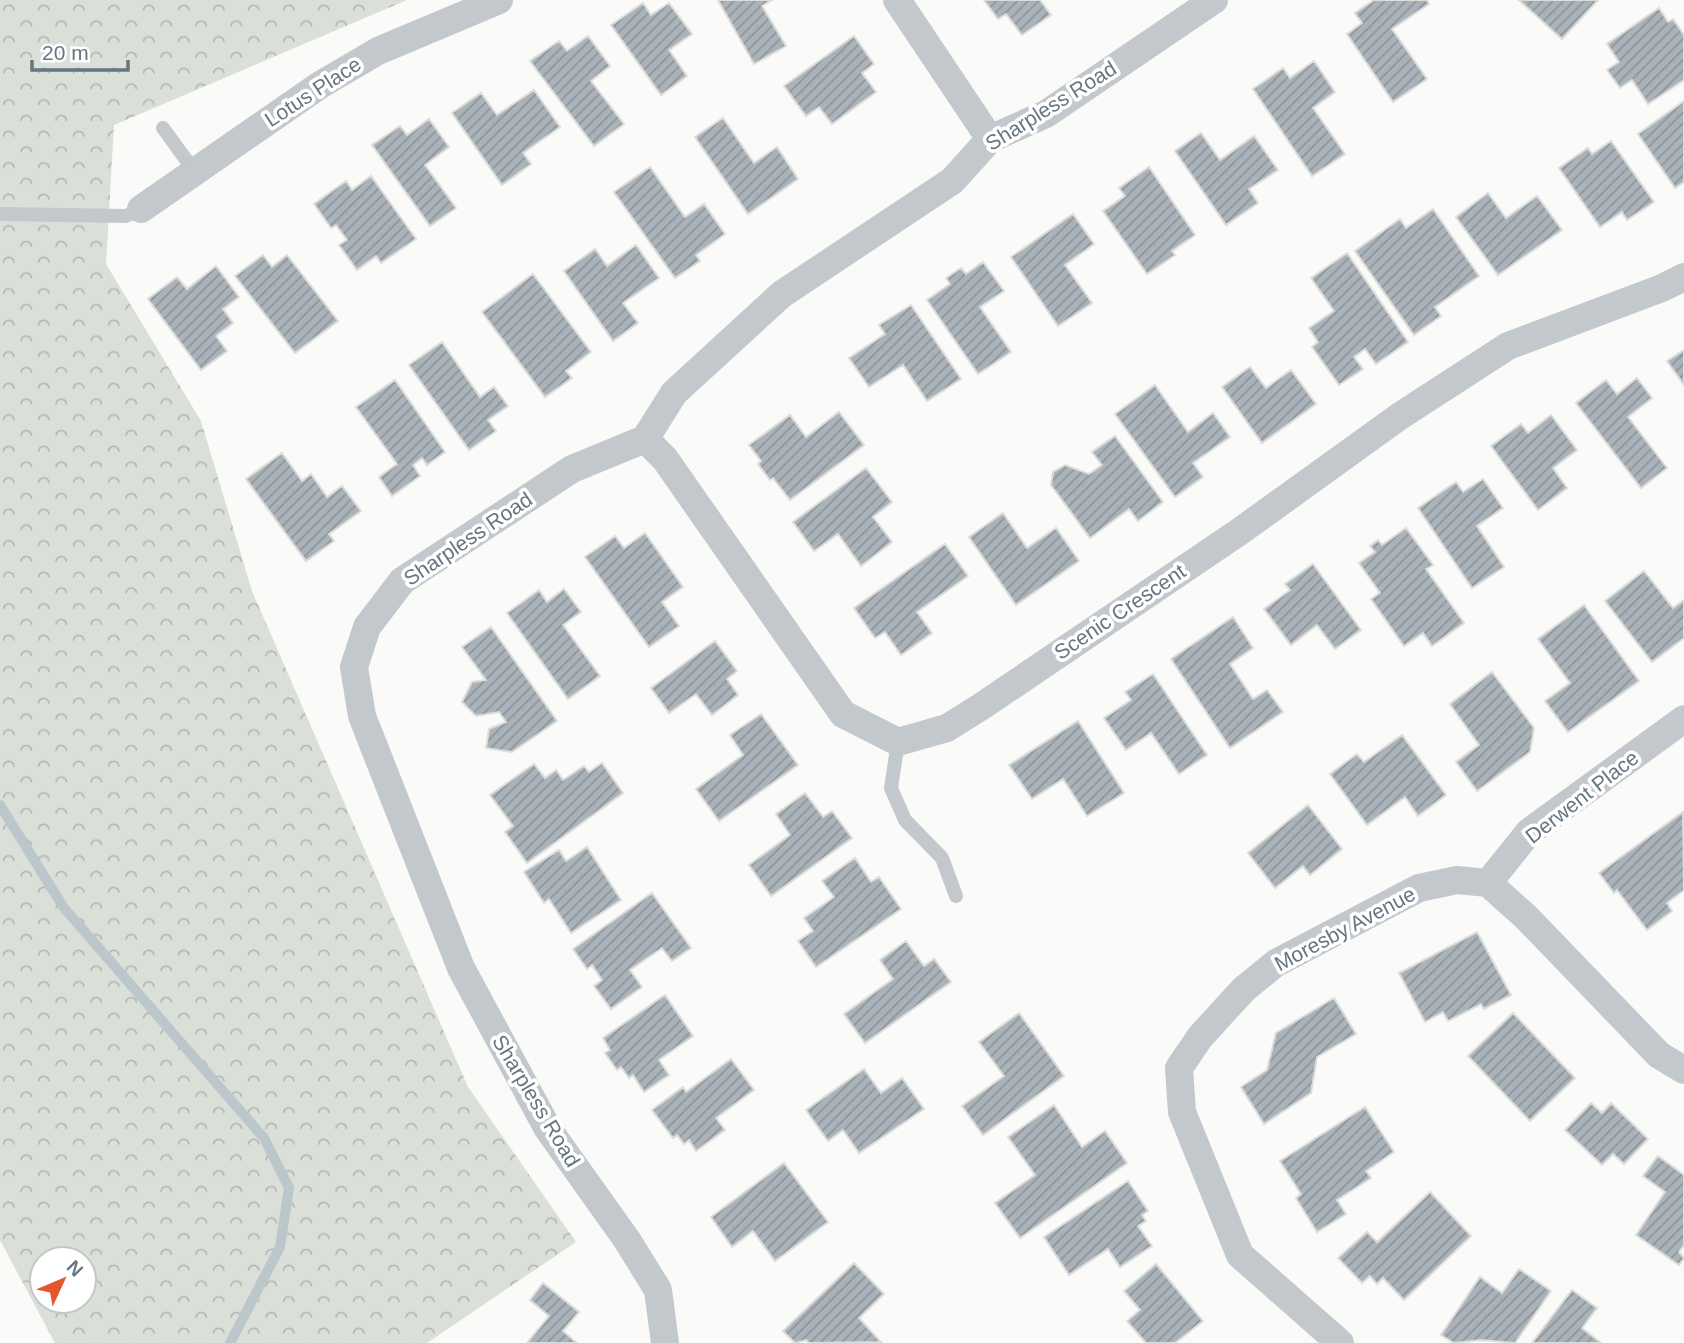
<svg xmlns="http://www.w3.org/2000/svg" width="1684" height="1343" font-family="Arial,sans-serif">
	<style>
		.park { fill: url(#park-crowns); fill-rule: evenodd }
		.lines { fill: none; stroke-linecap: round; stroke-linejoin: round }
		.stream { stroke: #bbc7cb; stroke-width: 10 }
		.building { fill: url(#building-hatch); stroke: #dcdcda; stroke-width: 2 }
		.service { stroke: #c3c8cc; stroke-width: 14 }
		.minor { stroke: #c3c8cc; stroke-width: 28 }
		.labels { text-anchor: middle; stroke-width: 7; stroke-linejoin: round; paint-order: stroke }
		.street-label { font-size: 21px; fill: #657683; stroke: #fff }
	</style>
	<defs>
		<pattern id="park-crowns" width="20" height="18" patternUnits="userSpaceOnUse" patternTransform="scale(1.75)"><rect width="20" height="18" fill="#dadfd7"/><path d="M2 6a3 3 0 1 1 6 0M12 15a3 3 0 1 1 6 0" fill="none" stroke="#b4b9b4"/></pattern>
		<pattern id="building-hatch" width="6" height="6" patternUnits="userSpaceOnUse" patternTransform="scale(1.75)"><rect width="6" height="6" fill="#aab3b9"/><path d="M-1 1l2-2M0 6l6-6M5 7l2-2" fill="none" stroke="#8e969c"/></pattern>
	</defs>
	<rect width="100%" height="100%" fill="#fafaf8"/>
	<path class="park" d="M0 0H407L114 125 106 264 201 421 252 591 468 1087 576 1242 427 1343H55L0 1240ZM42 1259H84V1301H42Z"/>
	<g class="lines">
		<path class="stream" d="M0 805 64 908 264 1138 289 1188 280 1247 230 1343"/>
	</g>
	<path class="building" d="M718 0H772L762 6 786 46 754 64Z
		M984 0H1040L1051 15 1022 35 1006 14 998 19Z
		M1374 0H1427L1429 4 1392 29 1427 79 1393 102 1347 34 1362 23 1355 13Z
		M1519 0H1598L1562 39Z
		M643 3 651 15 669 3 692 34 669 50 687 76 661 95 611 25Z
		M1659 8 1668 22 1673 19 1684 35V80L1648 104 1632 80 1620 88 1607 70 1619 62 1607 44Z
		M588 36 610 66 591 81 624 124 594 146 530 61 559 41 567 51Z
		M854 36 874 64 862 73 876 92 832 124 819 107 806 116 784 86Z
		M1314 61 1335 92 1313 108 1345 154 1312 176 1253 89 1283 68 1290 78Z
		M534 90 560 127 523 153 531 164 502 185 452 113 481 93 497 115Z
		M1684 101V182L1675 188 1638 134Z
		M723 118 754 163 777 147 798 179 748 214 695 137Z
		M429 119 449 147 425 165 456 208 430 226 372 145 400 126 407 135Z
		M1201 133 1220 160 1254 136 1278 170 1249 189 1258 203 1226 225 1175 151Z
		M1611 141 1654 202 1627 220 1622 212 1600 227 1559 168 1588 148 1592 154Z
		M650 167 685 217 704 204 725 234 696 255 700 261 675 278 614 192Z
		M1149 167 1195 235 1172 251 1175 255 1147 274 1103 211 1125 196 1119 188Z
		M371 176 416 239 381 263 376 256 357 270 339 245 347 240 336 225 331 228 314 204 346 181 352 190Z
		M1488 193 1506 218 1537 196 1562 230 1498 275 1456 217Z
		M1433 209 1479 276 1435 307 1441 316 1414 335 1355 251 1400 219 1406 228Z
		M1073 214 1094 244 1065 265 1092 303 1058 326 1011 257Z
		M636 245 659 278 623 303 638 323 613 341 564 271 595 249 607 266Z
		M1347 253 1408 342 1376 364 1365 349 1354 357 1363 369 1339 385 1312 347 1318 342 1309 328 1334 311 1311 278Z
		M263 255 272 267 287 255 338 321 295 353 235 276Z
		M983 262 1004 291 980 307 1011 352 978 374 927 300 950 284 946 278 961 268 966 274Z
		M216 266 239 297 223 309 233 323 216 336 227 351 201 370 148 299 177 277 187 289Z
		M533 274 591 352 566 371 572 378 545 397 482 312Z
		M911 305 961 379 927 401 903 365 869 387 849 358 885 334 879 325Z
		M442 342 480 397 494 387 508 406 488 420 496 431 469 450 409 365Z
		M1684 350V385L1667 361Z
		M1250 367 1266 388 1291 370 1316 404 1262 443 1222 387Z
		M1637 378 1652 398 1628 417 1667 468 1641 488 1576 403 1606 380 1617 394Z
		M395 380 445 452 427 465 422 458 413 465 420 476 392 496 379 477 397 464 356 407Z
		M1155 385 1188 432 1213 413 1230 437 1193 463 1203 477 1175 497 1115 414Z
		M839 412 864 445 790 500 773 478 770 480 758 464 761 461 749 445 790 415 806 437Z
		M1551 415 1577 450 1553 468 1567 488 1538 510 1491 446 1521 424 1528 433Z
		M1115 436 1163 502 1138 521 1129 509 1090 538 1051 485 1053 472 1065 465 1089 474 1102 465 1092 452Z
		M282 453 302 481 311 474 327 497 342 486 361 511 329 534 334 541 306 561 246 479Z
		M866 468 892 502 873 517 892 542 861 566 838 534 814 551 793 522Z
		M1483 479 1503 508 1477 526 1504 567 1472 588 1418 508 1456 482 1463 492Z
		M1003 513 1027 548 1056 528 1079 561 1016 605 969 537Z
		M1406 528 1433 565 1426 569 1464 623 1432 646 1423 633 1404 646 1371 599 1380 593 1359 563 1375 552 1370 546 1378 540 1382 545Z
		M645 533 683 587 662 602 679 626 649 647 585 557 615 536 624 548Z
		M945 544 968 576 917 612 932 633 901 655 885 632 875 638 854 608Z
		M1313 564 1361 630 1335 649 1317 625 1291 645 1264 609 1290 590 1285 584Z
		M1644 571 1673 608 1684 600V638L1652 662 1605 601Z
		M564 589 581 612 563 625 600 676 568 699 507 613 539 590 547 602Z
		M1584 605 1639 681 1568 732 1545 701 1570 683 1538 639Z
		M1233 617 1253 648 1230 664 1253 699 1267 690 1283 712 1230 748 1171 659Z
		M491 627 557 721 512 752 486 748 489 729 506 722 499 712 476 716 462 702 472 682 486 680 462 647Z
		M715 641 737 671 727 679 738 695 712 715 696 694 669 713 651 688Z
		M1492 672 1534 728 1530 752 1477 791 1456 762 1479 745 1450 704Z
		M1153 674 1207 755 1179 774 1151 733 1126 750 1104 718 1131 700 1125 692Z
		M761 714 798 765 719 821 696 789 743 755 730 735Z
		M1078 721 1124 793 1087 816 1063 779 1032 799 1009 765Z
		M1402 735 1446 795 1418 816 1405 797 1367 825 1330 774 1357 754 1364 762Z
		M602 763 623 793 527 863 505 832 513 826 490 795 534 764 545 778 556 770 563 780 584 766 589 772Z
		M805 793 823 817 832 811 852 838 771 896 749 865 790 835 776 814Z
		M1308 805 1342 849 1310 875 1303 866 1275 888 1248 853Z
		M1683 812 1684 890 1667 903 1672 911 1647 930 1617 890 1614 893 1599 873Z
		M587 847 621 900 571 933 549 899 544 903 524 872 559 850 566 861Z
		M855 858 871 882 879 877 901 909 816 967 798 941 813 931 804 918 834 897 822 881Z
		M652 893 691 948 672 961 662 948 630 970 642 987 611 1009 594 986 602 980 592 965 587 969 573 949Z
		M1477 932 1511 995 1484 1009 1481 1004 1448 1021 1443 1012 1425 1022 1399 973Z
		M906 941 924 966 934 959 951 982 865 1043 844 1014 893 979 880 960Z
		M665 995 693 1036 659 1060 669 1075 644 1092 633 1075 629 1078 621 1067 617 1070 605 1053 610 1050 603 1038Z
		M1334 998 1356 1034 1317 1057 1311 1093 1264 1124 1241 1087 1267 1070 1276 1033Z
		M1019 1013 1064 1076 983 1135 962 1106 1004 1076 979 1042Z
		M1513 1013 1575 1078 1530 1121 1468 1056Z
		M731 1059 754 1090 716 1118 725 1130 696 1151 689 1140 684 1144 677 1135 673 1138 652 1110 683 1087 686 1092Z
		M864 1069 881 1093 902 1078 924 1109 859 1153 843 1130 828 1141 806 1110Z
		M1591 1103 1602 1113 1611 1103 1648 1139 1624 1164 1613 1154 1602 1165 1565 1130Z
		M1054 1105 1082 1147 1105 1131 1127 1163 1020 1238 995 1203 1035 1175 1008 1137Z
		M1365 1107 1394 1152 1366 1171 1371 1178 1337 1200 1346 1214 1317 1232 1296 1198 1301 1194 1280 1161Z
		M1658 1156 1684 1175V1245L1679 1252 1684 1258 1679 1265 1636 1235 1665 1192 1643 1176Z
		M784 1163 828 1222 775 1261 753 1231 732 1247 711 1217Z
		M1128 1181 1148 1211 1142 1215 1146 1221 1138 1226 1152 1246 1120 1267 1108 1249 1069 1275 1044 1237Z
		M1430 1192 1471 1236 1404 1300 1383 1278 1377 1284 1370 1276 1362 1283 1338 1258 1367 1232 1377 1242Z
		M854 1263 884 1294 859 1318 881 1342 809 1343 806 1340 795 1343 783 1331Z
		M1156 1264 1203 1321 1175 1343H1146L1127 1321 1140 1310 1124 1291Z
		M1519 1269 1551 1291 1515 1343 1481 1340 1454 1343 1441 1335 1480 1277 1502 1293Z
		M543 1283 579 1312 563 1331 577 1343H527L549 1316 530 1300Z
		M1572 1290 1597 1308 1582 1328 1601 1343H1532Z"/>
	<g class="lines">
		<path class="service" d="M163 128 195 172
			M0 214 126 216 141 209
			M898 742 891 788 905 820 942 858 956 896"/>
		<path class="minor" d="M897 0 990 139
			M141 209 320 85 378 51 499 0
			M645 439 665 459 843 714 898 742 947 728 982 706 1239 532 1400 416 1508 346 1662 288 1684 277
			M1488 883 1529 832 1684 719
			M665 1343 658 1290 627 1240 548 1129 461 968 362 716 354 667 367 627 402 581 572 469 645 439 674 393 782 294 952 181 990 139 1046 114 1214 0
			M1340 1343 1240 1255 1182 1112 1179 1068 1200 1037 1244 989 1276 963 1419 888 1457 880 1488 883 1526 917 1659 1055 1684 1070"/>
	</g>
	<g class="labels">
		<g class="street-label">
			<text transform="translate(313 92) rotate(-33)" y="7">Lotus Place</text>
			<text transform="translate(1051 106) rotate(-32)" y="7">Sharpless Road</text>
			<text transform="translate(468 539) rotate(-34)" y="7">Sharpless Road</text>
			<text transform="translate(1120 612) rotate(-34)" y="7">Scenic Crescent</text>
			<text transform="translate(1582 797) rotate(-38)" y="7">Derwent Place</text>
			<text transform="translate(1345 929) rotate(-28)" y="7">Moresby Avenue</text>
			<text transform="translate(536 1101) rotate(59)" y="7">Sharpless Road</text>
		</g>
	</g>
	<g transform="translate(63 1280) rotate(46)"><circle r="33" fill="#ffffff" stroke="#c1c8cd" stroke-width="2"/>
	<path d="M0-5L12 26L0 18L-12 26Z" fill="#e4572e"/>
	<text y="-10" font-size="19" font-weight="bold" text-anchor="middle" fill="#657683">N</text>
	</g>
	<path d="M32 60v10h96v-10" fill="none" stroke="#657683" stroke-width="3.5"/>
	<text x="42" y="60" font-size="21" fill="#657683" stroke="#ffffff" stroke-width="5" paint-order="stroke">20 m</text>
</svg>
